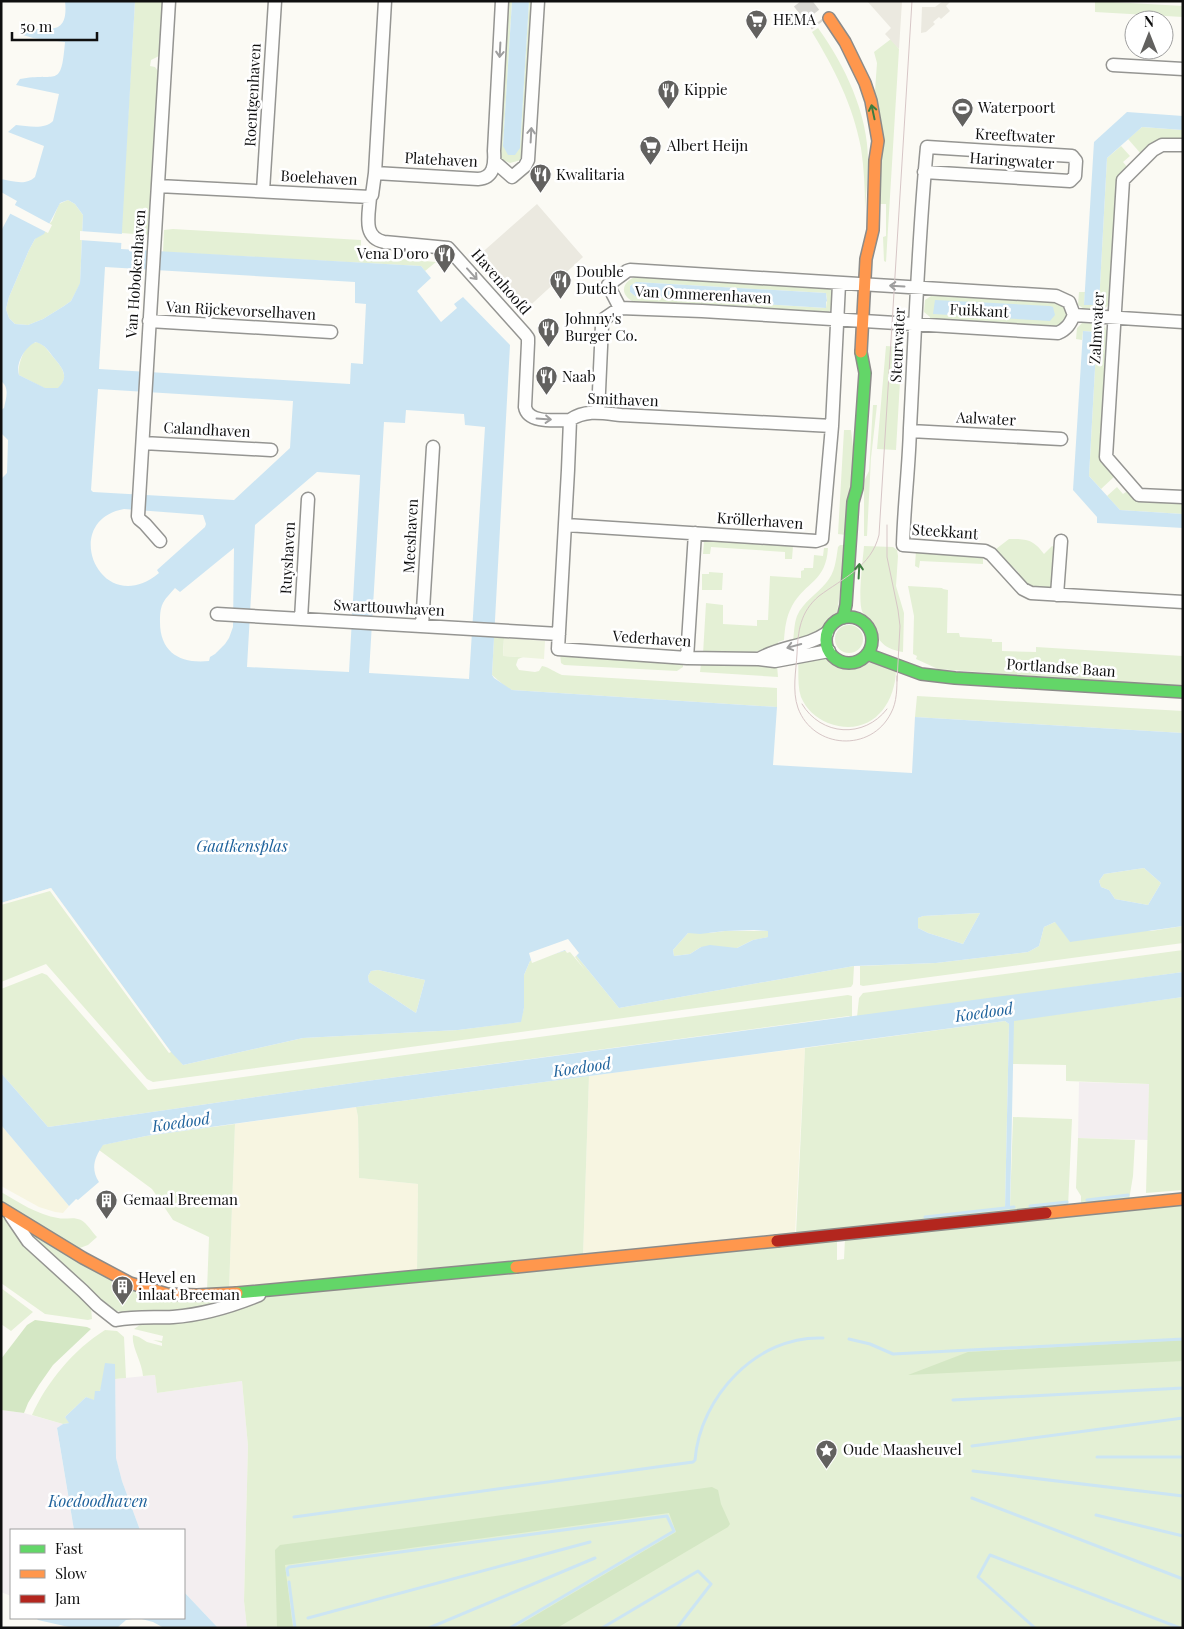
<svg xmlns="http://www.w3.org/2000/svg" width="1184" height="1629" font-family="'Playfair Display',serif">
	<style>
		.industrial { fill: #f3eef0 }
		.farmland { fill: #f7f5e1 }
		.green { fill: #e4f0d5; fill-rule: evenodd }
		.forest { fill: #d4e7c4 }
		.pitch { fill: #eef4df }
		.plaza { fill: #ebe9e0 }
		.water { fill: #cce5f3; fill-rule: evenodd }
		.pier { fill: #fbfaf4 }
		.lines { fill: none; stroke-linecap: round; stroke-linejoin: round }
		.stream { stroke: #cce5f3; stroke-width: 3 }
		.secondary-tunnel { stroke: #d8d7d2; stroke-width: 18; stroke-dasharray: 18 9; stroke-linecap: butt }
		.street-casing { stroke: #959592; stroke-width: 15 }
		.fast-casing { stroke: #8c8b89; stroke-width: 14 }
		.slow-casing { stroke: #8c8b89; stroke-width: 14 }
		.jam-casing { stroke: #8c8b89; stroke-width: 14 }
		.street { stroke: #fefefd; stroke-width: 12 }
		.fast { stroke: #63d668; stroke-width: 11 }
		.slow { stroke: #ff974d; stroke-width: 11 }
		.jam { stroke: #b3261e; stroke-width: 11 }
		.tram { stroke: #d7c6c6; stroke-width: 1 }
		.oneway { stroke: #9e9e9e }
		.oneway2 { stroke: #3d7c40 }
		.labels { text-anchor: middle; stroke-width: 5; stroke-linejoin: round; paint-order: stroke }
		.poi-label { font-size: 15px; fill: #0f0f0f; stroke: #fff; text-anchor: start }
		.street-label { font-size: 15px; fill: #0f0f0f; stroke: #fff }
		.water-label { font-size: 16px; font-style: italic; fill: #1d619b; stroke: #fff }
	</style>
	<rect width="100%" height="100%" fill="#fbfaf4"/>
	<path class="industrial" d="M1079 1082 1149 1084 1148 1140 1078 1138Z
		M155 1375 157 1393 242 1381 248 1446 244 1601 247 1628H218L184 1592V1530H140L122 1481 116 1459 115 1379Z
		M1 1410 24 1413 63 1424 57 1429 74 1530H11V1596L1 1592Z"/>
	<path class="farmland" d="M805 1048 795 1234 583 1257 589 1076Z
		M356 1107 358 1117 359 1178 418 1184 417 1273 229 1290 235 1124Z
		M1 1125 69 1206 63 1213 55 1212 39 1207 1 1186Z"/>
	<path class="green" d="M135 1H162L159 56 151 60 150 66 155 67 158 71 148 235 121 233Z
		M506 1H512L503 146 520 148 529 1H534L526 151 521 160 510 163 500 159Z
		M1095 1 1183 6V17L1095 12Z
		M818 28C845 65 869 116 868 163 868 179 866 194 865 209 865 189 864 168 861 148 853 105 834 68 812 32Z
		M891 39 899 49 886 262 884 261 883 237 886 236V204H880L874 105 877 63 874 52Z
		M1142 127 1183 130V141L1142 155 1128 139Z
		M1121 146 1130 156 1123 162 1128 168 1110 306 1108 305 1104 310 1083 308 1078 305 1079 292H1085L1084 305 1099 304 1107 158Z
		M68 200 75 204 83 215 80 284 71 301 64 306 43 319 28 325 15 324 9 318 6 309 9 297 29 250 35 239 52 221 59 204Z
		M173 229 361 240V248L372 249 379 257 436 262 425 271 421 266 163 252 164 230Z
		M641 275 829 287 833 292C833 302 835 311 824 314L636 303C616 294 623 279 641 275ZM636 282 826 293 827 299 826 308 635 296 630 292V286Z
		M931 293 1060 301 1069 312 1066 321 1057 328 930 320V317L924 312 925 300 931 296Z
		M1082 323 1102 324 1105 326 1106 330H1109L1102 453 1116 475 1101 489 1089 476 1097 332 1083 331 1082 340 1076 339 1077 328Z
		M37 342C45 345 48 351 54 358 62 368 70 376 58 389H46L19 375C17 368 23 350 29 345 31 343 34 343 37 342Z
		M886 346 902 347 896 450 877 449Z
		M873 405H877L871 458 867 536H864V481L869 471Z
		M844 430H851L854 455 846 535 838 534Z
		M1117 487 1123 494 1129 490 1183 502V514L1120 510 1107 496Z
		M1009 539C1026 539 1033 539 1044 554L1052 546 1054 547 1052 588 1029 587 1017 575 1019 573 1013 567 1011 569 996 552V549Z
		M704 541 793 546 792 559H785V552L711 547 710 554H703Z
		M840 545H846L837 614 828 622 822 630 793 643C794 634 794 624 797 616 803 602 816 595 826 583 835 573 836 560 838 547Z
		M864 546 893 547 897 550 898 556 896 586 904 613 903 652C886 649 880 644 874 629 872 622 866 619 863 613 857 604 863 559 864 546Z
		M824 548H828C826 582 806 581 792 606 786 617 785 628 784 640L778 642 779 646 746 654H703L706 603 723 605V624L757 626V620H768L770 576 801 578V571L804 570V568H813L814 555 823 556Z
		M916 550 983 554V564L920 561 919 568 915 566Z
		M709 572 723 573 722 590H702V574H709Z
		M908 586 942 588 943 589 948 590 947 633H959L960 637 992 639V642H1002V651L1036 652V647L1183 656V687L938 669 916 659 917 656 913 654 914 616Z
		M835 639a14 14 0 1 1 28 0a14 14 0 1 1-28 0Z
		M494 637 504 638 503 656 523 657 518 659 516 665 519 670 535 672 539 671 542 666C551 668 554 672 562 675L777 688V707L512 690 507 688 492 675Z
		M560 654 683 662V667L677 671 564 665 561 663Z
		M825 657 842 666H855L869 662 896 670C895 708 868 738 828 723 816 718 806 709 801 697 797 685 799 671 798 658Z
		M701 664 751 666 777 665 778 677 700 672Z
		M917 696 1183 711V733L915 717Z
		M1144 868 1161 883 1148 905 1115 899 1109 890 1101 887 1099 881 1104 874Z
		M51 888 183 1065 303 1038 458 1030 520 1022 524 1008V975L530 961 571 949 619 1008 854 966 853 984 851 987 153 1082 147 1079 46 964 1 982V903Z
		M980 913 963 944 928 933 918 928V918L923 916Z
		M1055 922 1151 931 1183 926V943L863 986 860 985V966L936 963 1028 952 1039 946 1044 927Z
		M725 931H769V937L753 940 737 948 701 947 690 954 674 956 673 950 688 933H710Z
		M1183 950V972L857 1017 859 998 863 993Z
		M378 970 425 980 416 1013 369 982 368 976 371 971Z
		M42 973 47 975 148 1090 848 995 852 996V1018L849 1016 367 1081 48 1127 1 1073V989Z
		M1183 997V1190L1146 1193 1149 1084 1066 1081V1065L1013 1064V1022L1015 1020Z
		M1005 1021 1009 1024 1005 1208 1010 1207 1013 1117 1072 1119 1068 1207 796 1234 805 1048Z
		M589 1076 583 1257 417 1273 418 1184 359 1178 358 1117 356 1107Z
		M235 1124 229 1290 207 1291 209 1237 173 1220 152 1189 99 1150 102 1145 146 1136Z
		M1078 1138 1135 1140 1133 1176 1129 1200 1081 1205V1196L1076 1188Z
		M1 1192C18 1202 38 1215 58 1218 65 1220 73 1216 81 1220 87 1223 92 1232 97 1237L88 1245 77 1249 1 1203Z
		M1183 1203V1628H247L244 1601 248 1446 242 1381 157 1393 155 1375 143 1376C142 1362 131 1346 133 1335L139 1337 147 1342 162 1346V1343L153 1340 162 1341 163 1336 134 1329 144 1322 273 1296 837 1239V1260L844 1259 845 1238Z
		M1 1215 91 1307 92 1319 88 1320 45 1314 1 1283Z
		M24 1228 114 1280 244 1297 194 1312 125 1313 113 1310 105 1306 31 1239Z
		M1 1288 33 1312 11 1331 1 1324Z
		M105 1330 117 1331 124 1337 126 1378 115 1379V1364L94 1401 86 1397 65 1417 70 1423 63 1424 32 1415C47 1382 73 1350 105 1330Z"/>
	<path class="forest" d="M35 1320 87 1327 91 1329 53 1365 39 1385 28 1403 24 1413 1 1410V1359L27 1325Z
		M1183 1340V1361L908 1375 968 1352Z
		M712 1487 718 1490 721 1504 730 1524 728 1527 557 1628H514L676 1532 669 1513 285 1565 293 1628H277L275 1550 280 1545Z"/>
	<path class="pitch" d="M504 638 545 641 544 659 503 656Z"/>
	<path class="plaza" d="M867 1H902L899 49 885 34 891 28Z
		M943 1H951L946 6 950 11 941 19 939 17 933 22 935 24 926 32 921 33 922 7H935Z
		M537 204 583 257 523 312 477 257Z"/>
	<path class="water" d="M65 1H135L121 249 421 266 431 278 417 291 441 322 457 308 454 304 463 297 510 345 492 675 494 678 512 690 777 707 773 765 912 773 915 717 1183 733V926L1070 942 1055 922 1044 927 1039 946 1028 952 936 963 854 966 619 1008 571 949 530 961 524 975V1008L521 1022 458 1030 303 1038 183 1065 171 1052 51 888 1 903V479L7 473 8 440 1 433V410L4 408C6 398 10 388 1 381V231L17 201 1 192V179C12 181 26 186 35 177L44 146 8 132 16 125C27 126 45 130 53 121L59 94 16 85 20 79C57 72 61 90 65 42L33 38 23 35C35 19 70 46 65 1ZM68 200 75 204 83 215 80 283 71 301 64 306 43 319 28 325 15 324 9 318 6 309 9 297 29 250 35 239 44 234 60 203ZM105 267 355 282V303L366 304 363 364 351 363 350 384 99 369ZM36 342C45 345 48 350 54 358 62 368 70 376 58 388H45L19 375C15 363 26 346 36 342ZM98 389 293 401 290 448 234 500 93 492 91 490ZM406 410 464 414 465 425 485 427 469 679 369 673 384 422 405 423ZM317 472 360 475 349 672 247 667 255 525ZM124 509 203 515 206 524 205 527 157 570 159 573C101 621 58 521 124 509ZM234 548 233 627 229 638 225 644 215 654 210 657 209 661C181 664 160 653 160 622 160 616 160 609 163 603 166 597 171 593 175 588L180 592ZM1144 868 1161 883 1148 905 1115 899 1109 890 1101 887 1099 881 1104 874ZM980 913 963 944 928 933 918 928V918L923 916ZM754 930 768 931V937L753 940 737 948 710 945 701 947 690 954 674 956 673 950 688 933 700 934 725 931ZM378 970 425 980 416 1013 369 982 368 976 371 971Z
		M512 1H529L520 148 515 155H508L503 146Z
		M1127 112 1183 116V130L1142 127 1107 158 1099 305H1084L1094 142Z
		M636 282 826 293 827 301 826 302V308L635 296 630 292V286Z
		M935 300 1050 306 1053 307 1055 315 1050 321 933 314Z
		M1083 331 1097 332 1089 476 1120 510 1183 514V528L1097 523V517L1073 490Z
		M1183 972V997L1014 1021 1010 1208H1005L1009 1024 1005 1021 356 1107 146 1136 103 1145C95 1157 90 1168 99 1182L78 1200 76 1199 69 1206 1 1125V1073L48 1127 367 1081Z
		M105 1363 115 1364 116 1458 122 1481 140 1530H74L57 1428 63 1424 69 1423 65 1417 86 1397 94 1400 95 1391H100Z
		M184 1592 218 1628H164L153 1622 138 1618 126 1620 117 1628H73L38 1620 36 1618H184Z"/>
	<path class="pier" d="M13 204 52 225 48 233 9 213Z
		M80 231 122 234V243L80 240Z
		M51 888 171 1052 169 1053 50 891 1 905V903Z
		M568 939 579 953 575 957 585 970 570 952 567 953 565 950 532 963 529 953Z"/>
	<g class="lines">
		<path class="stream" d="M1087 1200 1128 1195
			M1030 1206 1067 1202
			M925 1217 1014 1207
			M849 1339 870 1344 893 1354 1183 1339
			M953 1400 1183 1388
			M972 1446 1183 1418
			M1097 1457H1183
			M973 1471 1183 1496
			M972 1498 1183 1579
			M1096 1515 1183 1536
			M294 1517 693 1462 695 1460C700 1397 757 1335 823 1338
			M288 1575 287 1569 289 1567 667 1516 674 1531 510 1628
			M289 1582 295 1628
			M308 1618 590 1542
			M429 1628 595 1558
			M602 1628 698 1571 711 1584 677 1628
			M1035 1628 978 1577 990 1555 1180 1628"/>
		<path class="secondary-tunnel" d="M801 1 819 24"/>
		<defs>
			<path id="street" d="M1113 65 1183 69
				M1183 145H1162L1153 150 1123 180 1106 457 1139 495 1183 497
				M495 162 512 177 525 166 528 160 538 1
				M924 172 1070 181 1075 176 1076 161 1072 156 927 147C918 240 915 334 910 428 909 467 904 506 903 545L985 551 991 554 1023 589 1031 593 1183 602
				M375 173 478 179C494 178 495 164 494 151L502 1
				M158 186 370 197 372 195 375 173 385 1
				M263 191 275 1
				M370 197C369 215 362 237 384 242L448 248 525 334 528 338V343L525 407C528 424 557 420 570 420
				M630 270 1056 296 1069 302 1074 315C1070 324 1067 329 1058 333L702 311 620 308 608 285 627 271Z
				M1074 315 1183 322
				M149 321 331 332
				M598 413 602 325 604 319 620 308
				M910 431 1061 439
				M143 443 271 450
				M566 525 816 541 822 539 832 426 839 284
				M160 541 145 524 139 519 138 516 169 1
				M1057 595 1061 541
				M217 614 559 634
				M301 619 308 499
				M422 626 433 447
				M829 651 775 661 759 659 687 658 558 649 568 470 570 420C586 409 603 413 621 415L832 426
				M687 658 695 533
				M759 659C781 646 807 647 827 633
				M11 1216 28 1241 83 1291 97 1305 116 1320C135 1316 154 1318 173 1317 202 1315 232 1306 259 1295"/>
			<path id="fast" d="M826 640a23 23 0 1 1 46 0a23 23 0 1 1-46 0Z
				M843 618 846 605 853 502 857 488 865 373 861 352
				M867 654 921 674 955 678 1183 692
				M237 1293 516 1267"/>
			<path id="slow" d="M829 18 845 42 865 83 871 101 878 141 875 160 873 230 866 259 861 352
				M1 1208 83 1258 130 1283 167 1294 197 1295 237 1293
				M1046 1213 1183 1199
				M516 1267 777 1241"/>
			<path id="jam" d="M777 1241 1046 1213"/>
		</defs>
		<use href="#street" class="street-casing"/>
		<use href="#fast" class="fast-casing"/>
		<use href="#slow" class="slow-casing"/>
		<use href="#jam" class="jam-casing"/>
		<use href="#street" class="street"/>
		<use href="#fast" class="fast"/>
		<use href="#slow" class="slow"/>
		<use href="#jam" class="jam"/>
		<path class="tram" d="M887 525V557L898 610 900 626 897 681
			M897 676C897 688 897 702 891 713 871 753 813 749 798 708 792 691 796 671 797 654 798 631 800 612 819 596 843 578 871 567 879 535L912 1
			M802 704C821 736 864 739 887 709"/>
	</g>
	<defs><path id="oneway-shaft" d="M-6 0H5M1.5-3L5.5 0L1.5 3" fill="none" stroke-width="1.6" stroke-linecap="round" stroke-linejoin="round" transform="scale(1.25)"/></defs>
	<g class="oneway">
		<use href="#oneway-shaft" transform="translate(500 50) rotate(93)"/>
		<use href="#oneway-shaft" transform="translate(531 135) rotate(-87)"/>
		<use href="#oneway-shaft" transform="translate(472 274) rotate(48)"/>
		<use href="#oneway-shaft" transform="translate(897 286) rotate(-177)"/>
		<use href="#oneway-shaft" transform="translate(544 419) rotate(4)"/>
		<use href="#oneway-shaft" transform="translate(794 646) rotate(165)"/>
	</g>
	<g class="oneway2">
		<use href="#oneway-shaft" transform="translate(873 112) rotate(-102)"/>
		<use href="#oneway-shaft" transform="translate(859 571) rotate(-87)"/>
	</g>
	<defs>
		<symbol id="supermarket-pin" viewBox="-11 -11 22 30"><path d="M0 17L-7.5 6A9.5 9.5 0 1 1 7.5 6Z" fill="#62615f" stroke="#fff"/><path d="M-6-5.5h2.5l.6 2H6L4.5 2H-2.5L-4.4-4H-6ZM-1.5 3.2a1.3 1.3 0 1 0 .1 0ZM3 3.2a1.3 1.3 0 1 0 .1 0Z" fill="#fff"/></symbol>
		<symbol id="restaurant-pin" viewBox="-11 -11 22 30"><path d="M0 17L-7.5 6A9.5 9.5 0 1 1 7.5 6Z" fill="#62615f" stroke="#fff"/><path d="M-5-6h1v4h1v-4h1v4h1v-4h1v5L-1.5 .5V6h-2V.5L-5-1ZM5-6V6H3V1.5H1.5Q1.5-4 5-6Z" fill="#fff"/></symbol>
		<symbol id="stadium-pin" viewBox="-11 -11 22 30"><path d="M0 17L-7.5 6A9.5 9.5 0 1 1 7.5 6Z" fill="#62615f" stroke="#fff"/><path d="M0-5a6.5 5 0 1 0 0 10a6.5 5 0 1 0 0-10ZM-3.5-1.8h7v3.6h-7Z" fill="#fff"/></symbol>
		<symbol id="building-pin" viewBox="-11 -11 22 30"><path d="M0 17L-7.5 6A9.5 9.5 0 1 1 7.5 6Z" fill="#62615f" stroke="#fff"/><path d="M-4-6H4V6H1V3H-1V6H-4ZM-2.5-4.3h1.7v1.8h-1.7ZM.8-4.3h1.7v1.8H.8ZM-2.5-1h1.7V.8h-1.7ZM.8-1h1.7V.8H.8Z" fill="#fff"/></symbol>
		<symbol id="sight-pin" viewBox="-11 -11 22 30"><path d="M0 17L-7.5 6A9.5 9.5 0 1 1 7.5 6Z" fill="#62615f" stroke="#fff"/><path d="M0-6L1.8-2.2L6-1.7L2.9 1.2L3.7 5.4L0 3.3L-3.7 5.4L-2.9 1.2L-6-1.7L-1.8-2.2Z" fill="#fff"/></symbol>
	</defs>
	<g fill-rule="evenodd">
		<use href="#supermarket-pin" x="744" y="8" width="25" height="34"/>
		<use href="#restaurant-pin" x="656" y="78" width="25" height="34"/>
		<use href="#stadium-pin" x="950" y="96" width="25" height="34"/>
		<use href="#supermarket-pin" x="638" y="134" width="25" height="34"/>
		<use href="#restaurant-pin" x="528" y="162" width="25" height="34"/>
		<use href="#restaurant-pin" x="432" y="242" width="25" height="34"/>
		<use href="#restaurant-pin" x="548" y="268" width="25" height="34"/>
		<use href="#restaurant-pin" x="536" y="316" width="25" height="34"/>
		<use href="#restaurant-pin" x="534" y="364" width="25" height="34"/>
		<use href="#building-pin" x="94" y="1188" width="25" height="34"/>
		<use href="#building-pin" x="110" y="1274" width="25" height="34"/>
		<use href="#sight-pin" x="814" y="1438" width="25" height="34"/>
	</g>
	<g class="labels">
		<g class="poi-label">
			<text x="773" y="25">HEMA</text>
			<text x="684" y="95">Kippie</text>
			<text x="978" y="113">Waterpoort</text>
			<text x="667" y="151">Albert Heijn</text>
			<text x="556" y="180">Kwalitaria</text>
			<text x="429" y="259" text-anchor="end">Vena D'oro</text>
			<text x="576" y="277">Double<tspan x="576" dy="17">Dutch</tspan></text>
			<text x="565" y="324">Johnny's<tspan x="565" dy="17">Burger Co.</tspan></text>
			<text x="562" y="382">Naab</text>
			<text x="123" y="1205">Gemaal Breeman</text>
			<text x="138" y="1283">Hevel en<tspan x="138" dy="17">inlaat Breeman</tspan></text>
			<text x="843" y="1455">Oude Maasheuvel</text>
		</g>
		<g class="street-label">
			<text transform="translate(253 95) rotate(-87)" y="5">Roentgenhaven</text>
			<text transform="translate(1015 136) rotate(3)" y="5">Kreeftwater</text>
			<text transform="translate(441 160) rotate(3)" y="5">Platehaven</text>
			<text transform="translate(1012 161) rotate(4)" y="5">Haringwater</text>
			<text transform="translate(319 178) rotate(3)" y="5">Boelehaven</text>
			<text transform="translate(136 274) rotate(-86)" y="5">Van Hobokenhaven</text>
			<text transform="translate(501 282) rotate(49)" y="5">Havenhoofd</text>
			<text transform="translate(703 295) rotate(3)" y="5">Van Ommerenhaven</text>
			<text transform="translate(241 311) rotate(3)" y="5">Van Rijckevorselhaven</text>
			<text transform="translate(979 311) rotate(3)" y="5">Fuikkant</text>
			<text transform="translate(1097 328) rotate(-87)" y="5">Zalmwater</text>
			<text transform="translate(898 345) rotate(-87)" y="5">Steurwater</text>
			<text transform="translate(623 400) rotate(2)" y="5">Smithaven</text>
			<text transform="translate(986 419) rotate(3)" y="5">Aalwater</text>
			<text transform="translate(207 430) rotate(3)" y="5">Calandhaven</text>
			<text transform="translate(760 521) rotate(4)" y="5">Kröllerhaven</text>
			<text transform="translate(945 532) rotate(4)" y="5">Steekkant</text>
			<text transform="translate(411 536) rotate(-87)" y="5">Meeshaven</text>
			<text transform="translate(288 558) rotate(-87)" y="5">Ruyshaven</text>
			<text transform="translate(389 608) rotate(3)" y="5">Swarttouwhaven</text>
			<text transform="translate(652 639) rotate(4)" y="5">Vederhaven</text>
			<text transform="translate(1061 668) rotate(4)" y="5">Portlandse Baan</text>
		</g>
		<g class="water-label">
			<text x="242" y="852">Gaatkensplas</text>
			<text transform="translate(984 1012) rotate(-8)" y="6">Koedood</text>
			<text transform="translate(582 1067) rotate(-8)" y="6">Koedood</text>
			<text transform="translate(181 1122) rotate(-8)" y="6">Koedood</text>
			<text x="98" y="1507">Koedoodhaven</text>
		</g>
	</g>
	<rect width="1184" height="1629" fill="none" stroke="#0f0f0f" stroke-width="5"/>
	<rect x="10" y="1529" width="175" height="90" fill="#ffffff" stroke="#9f9f9f"/>
	<rect x="20" y="1545" width="25" height="8" fill="#63d668" stroke="#9f9f9f"/>
	<text x="55" y="1554" font-size="15" fill="#0f0f0f">Fast</text>
	<rect x="20" y="1570" width="25" height="8" fill="#ff974d" stroke="#9f9f9f"/>
	<text x="55" y="1579" font-size="15" fill="#0f0f0f">Slow</text>
	<rect x="20" y="1595" width="25" height="8" fill="#b3261e" stroke="#9f9f9f"/>
	<text x="55" y="1604" font-size="15" fill="#0f0f0f">Jam</text>
	<g transform="translate(1149 35)"><circle r="24" fill="#ffffff" stroke="#9f9f9f"/>
	<path d="M0-4L9 19L0 12L-9 19Z" fill="#62615f"/>
	<text y="-8" font-size="14" font-weight="bold" text-anchor="middle" fill="#0f0f0f">N</text>
	</g>
	<path d="M12 32v8h85v-8" fill="none" stroke="#0f0f0f" stroke-width="2.5"/>
	<text x="20" y="32" font-size="15" fill="#0f0f0f" stroke="#ffffff" stroke-width="4" paint-order="stroke">50 m</text>
</svg>
